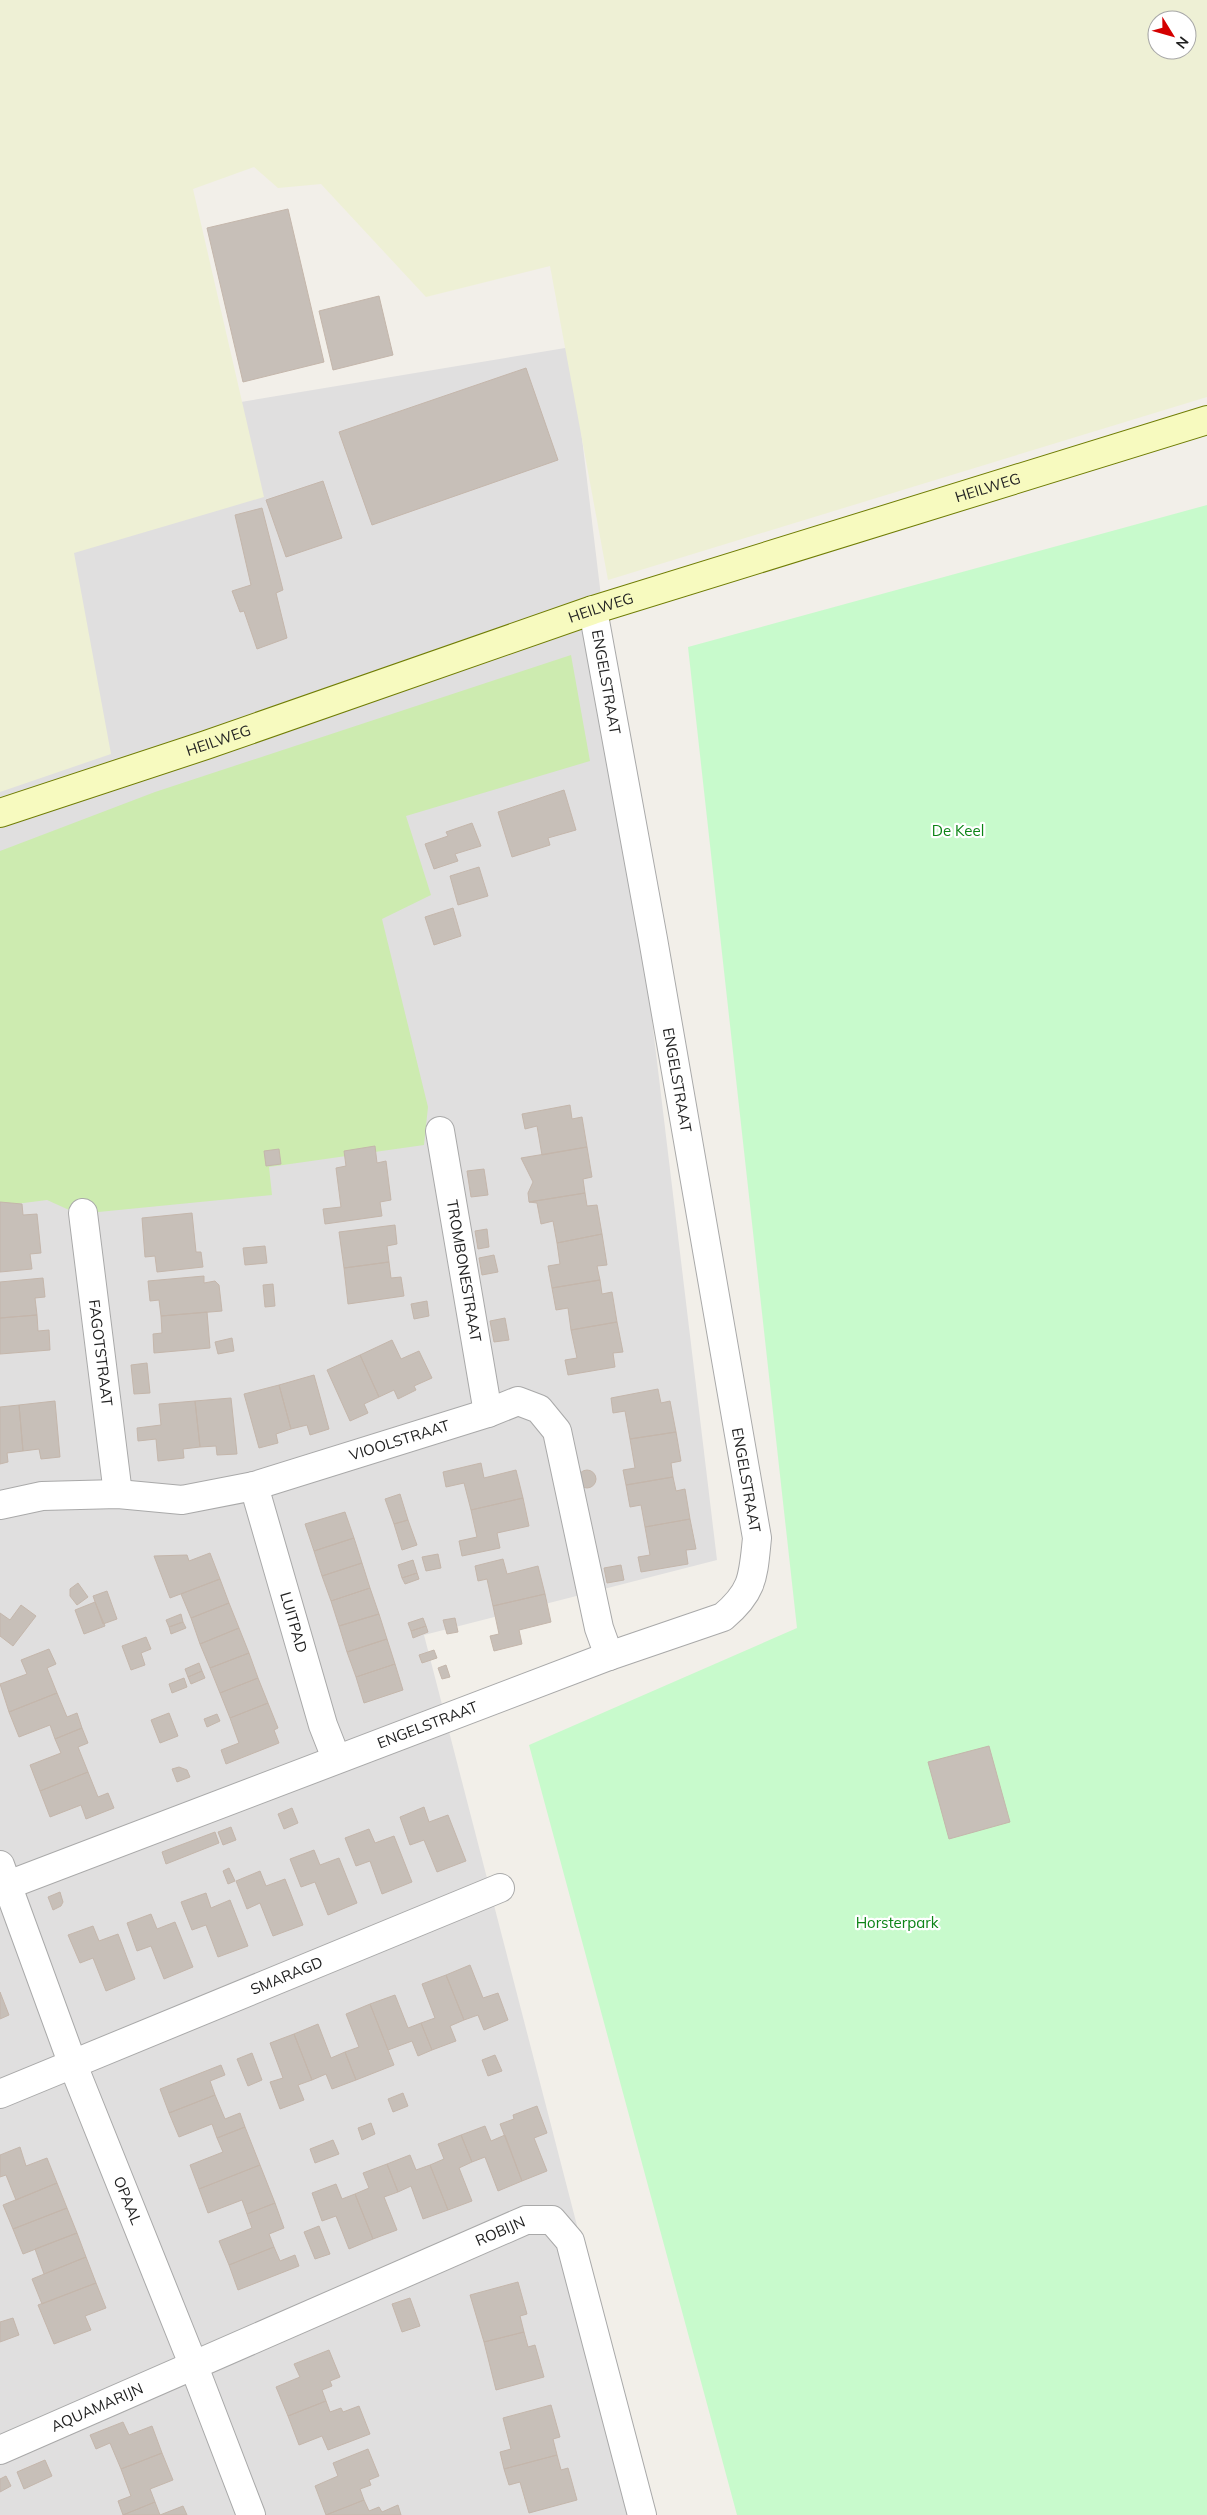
<svg xmlns="http://www.w3.org/2000/svg" width="1207" height="2515" font-family="Mulish,sans-serif">
	<style>
		.residential { fill: #e0dfdf }
		.farmland { fill: #eef0d5; fill-rule: evenodd }
		.grass { fill: #cdebb0 }
		.park { fill: #c8facc }
		.building { fill: #c7bfb8; stroke: #c4b6ab }
		.lines { fill: none; stroke-linecap: round; stroke-linejoin: round }
		.street-casing { stroke: #a9a9a9; stroke-width: 30 }
		.secondary-casing { stroke: #707d05; stroke-width: 30 }
		.street { stroke: #fff; stroke-width: 28 }
		.secondary { stroke: #f7fabf; stroke-width: 28 }
		.labels { text-anchor: middle; stroke-width: 4.5; stroke-linejoin: round; paint-order: stroke }
		.street-label { font-size: 15px; fill: #222; stroke: #fff }
		.park-label { font-size: 15px; fill: #0c8416; stroke: #fff }
	</style>
	<rect width="100%" height="100%" fill="#f2efe9"/>
	<path class="residential" d="M571 347 717 1560 424 1635 652 2515H0V442Z"/>
	<path class="farmland" d="M0 0H1207V397L608 580 550 266 426 297 321 184 278 188 254 167 193 189 264 497 74 553 111 754 0 792ZM1157 20H1187V50H1157Z"/>
	<path class="grass" d="M571 655 590 761 406 816 431 895 382 919 428 1107 424 1145 269 1167 272 1195 78 1214 47 1200 0 1206V851L155 792Z"/>
	<path class="park" d="M1207 505V2515H737L529 1745 797 1628 688 647Z"/>
	<path class="building" d="M288 209 324 362 243 382 207 228Z
		M379 296 393 355 333 370 319 311Z
		M526 368 558 460 372 525 339 432Z
		M323 481 342 538 286 557 266 500Z
		M262 508 283 590 276 593 287 638 257 649 244 611 240 612 232 591 251 585 235 515Z
		M564 790 576 830 548 838 550 845 512 857 498 812Z
		M472 823 481 846 455 854 458 861 434 869 425 844 448 836 446 832Z
		M479 867 488 896 458 905 450 876Z
		M453 908 461 936 434 945 425 917Z
		M570 1105 572 1119 582 1117 587 1147 542 1155 537 1126 525 1129 522 1114Z
		M375 1146 377 1163 386 1161 391 1200 380 1202 382 1216 325 1224 323 1209 341 1207 336 1168 346 1166 344 1151Z
		M587 1147 592 1177 583 1179 585 1193 529 1202 528 1193 533 1182 521 1158Z
		M279 1149 281 1164 266 1166 264 1151Z
		M484 1169 488 1195 471 1197 467 1171Z
		M585 1193 587 1206 597 1205 602 1234 557 1243 553 1221 541 1224 537 1203 529 1202Z
		M0 1202 22 1204 23 1215 37 1214 41 1253 30 1254 32 1269 0 1272Z
		M192 1213 196 1252H201L203 1267 157 1272 155 1256 145 1257 142 1218Z
		M395 1225 397 1244 387 1246 389 1262 344 1268 339 1232Z
		M487 1229 489 1247 478 1249 475 1231Z
		M602 1234 607 1265 597 1266 600 1280 552 1288 548 1266 560 1264 557 1243Z
		M265 1246 267 1263 245 1265 243 1248Z
		M494 1255 498 1272 482 1275 479 1258Z
		M389 1262 391 1278 401 1277 404 1296 348 1304 344 1268Z
		M204 1276V1283L215 1281 219 1285 222 1311 161 1316 159 1300 150 1301 148 1281Z
		M43 1278 45 1297 35 1298 37 1315 0 1318V1282Z
		M600 1280 602 1294 612 1292 617 1322 571 1330 568 1308 556 1310 552 1288Z
		M273 1284 275 1306 265 1307 263 1285Z
		M427 1301 429 1316 414 1319 411 1304Z
		M207 1312 210 1348 154 1353 153 1334 162 1333 161 1316Z
		M37 1315 38 1331 49 1330 50 1350 0 1354V1318Z
		M505 1318 509 1340 494 1342 490 1321Z
		M617 1322 623 1352 613 1353 615 1367 568 1375 565 1360 577 1358 571 1330Z
		M232 1338 234 1351 218 1354 215 1342Z
		M392 1340 401 1359 419 1351 432 1378 414 1386 416 1390 398 1399 394 1390 379 1397 360 1355Z
		M360 1355 379 1397 364 1404 368 1413 350 1421 327 1370Z
		M147 1363 150 1393 134 1394 131 1365Z
		M314 1375 329 1429 310 1435 307 1425 291 1429 279 1385Z
		M279 1385 291 1429 276 1434 278 1443 259 1448 244 1394Z
		M658 1389 661 1403 670 1401 676 1432 630 1439 625 1411 613 1413 611 1398Z
		M231 1398 237 1454 217 1455 216 1446 200 1447 195 1401Z
		M55 1401 60 1457 41 1459 39 1449 23 1451 19 1405Z
		M195 1401 200 1447 183 1449 184 1458 158 1461 156 1439 138 1441 137 1428 161 1425 159 1404Z
		M19 1405 23 1451 7 1453 8 1462 0 1464V1407Z
		M676 1432 681 1461 671 1463 673 1477 626 1485 623 1470 635 1468 630 1439Z
		M481 1463 484 1478 516 1470 523 1498 471 1510 464 1483 446 1487 443 1472Z
		M578 1479a9 9 0 1 1 18 0a9 9 0 1 1-18 0Z
		M673 1477 676 1491 685 1489 690 1519 645 1527 641 1505 630 1507 626 1485Z
		M400 1494 408 1520 394 1524 385 1499Z
		M523 1498 529 1526 497 1533 500 1548 462 1556 459 1541 477 1537 471 1510Z
		M345 1512 354 1538 314 1551 305 1524Z
		M690 1519 696 1549 686 1550 688 1564 641 1572 638 1557 650 1555 645 1527Z
		M408 1520 417 1545 402 1550 394 1524Z
		M354 1538 362 1563 322 1576 314 1551Z
		M210 1553 220 1579 170 1598 154 1556 187 1555 189 1561Z
		M438 1554 441 1568 426 1571 422 1557Z
		M503 1559 507 1574 538 1566 545 1594 493 1606 487 1579 478 1581 475 1566Z
		M413 1560 417 1573 402 1578 398 1565Z
		M362 1563 370 1588 331 1601 322 1576Z
		M621 1565 624 1580 607 1583 604 1568Z
		M417 1573 419 1579 405 1584 402 1578Z
		M220 1579 229 1603 191 1618 181 1594Z
		M78 1583 88 1597 77 1605 70 1596V1589Z
		M370 1588 379 1614 339 1626 331 1601Z
		M107 1591 117 1619 103 1624 93 1596Z
		M545 1594 551 1622 519 1630 522 1644 494 1651 490 1636 499 1634 493 1606Z
		M95 1602 105 1626 84 1634 75 1610Z
		M229 1603 239 1628 200 1644 191 1618Z
		M21 1605 36 1616 13 1646 0 1636V1613L10 1620Z
		M181 1614 183 1622 169 1627 166 1620Z
		M379 1614 387 1639 347 1652 339 1626Z
		M423 1618 426 1626 411 1631 408 1623Z
		M455 1618 458 1632 447 1634 443 1620Z
		M183 1622 186 1628 171 1634 169 1627Z
		M426 1626 428 1632 413 1638 411 1631Z
		M239 1628 249 1653 210 1668 200 1644Z
		M146 1637 151 1649 141 1653 145 1665 131 1670 122 1646Z
		M387 1639 395 1664 356 1677 347 1652Z
		M49 1649 56 1664 47 1668 57 1693 9 1712 0 1684 27 1674 21 1660Z
		M434 1650 437 1658 422 1663 419 1655Z
		M249 1653 258 1678 220 1693 210 1668Z
		M199 1663 202 1671 188 1677 185 1669Z
		M395 1664 403 1690 364 1703 356 1677Z
		M446 1665 450 1677 442 1679 438 1668Z
		M202 1671 205 1678 191 1684 188 1677Z
		M184 1678 187 1687 172 1693 169 1684Z
		M258 1678 268 1703 230 1718 220 1693Z
		M57 1693 67 1717 77 1713 82 1728 55 1739 50 1725 19 1737 9 1712Z
		M268 1703 278 1728 274 1730 279 1743 226 1764 221 1750 239 1743 230 1718Z
		M169 1713 178 1736 160 1743 151 1720Z
		M217 1714 220 1721 207 1727 204 1719Z
		M82 1728 88 1743 78 1747 88 1772 40 1791 30 1765 61 1753 55 1739Z
		M989 1746 1010 1822 949 1839 928 1762Z
		M179 1767 187 1770 190 1777 177 1782 172 1769Z
		M88 1772 98 1797 108 1793 114 1808 86 1819 81 1805 50 1817 40 1791Z
		M424 1807 429 1822 448 1815 466 1861 437 1872 424 1840 410 1845 400 1817Z
		M292 1808 298 1823 284 1829 278 1814Z
		M231 1827 236 1840 223 1845 218 1832Z
		M369 1829 375 1843 394 1836 412 1882 382 1894 370 1861 356 1866 345 1838Z
		M215 1832 219 1843 166 1864 162 1852Z
		M314 1850 320 1865 339 1858 357 1903 328 1915 315 1882 301 1887 290 1859Z
		M229 1868 235 1881 228 1884 223 1871Z
		M260 1871 266 1886 285 1879 303 1925 273 1936 260 1903 247 1909 236 1881Z
		M60 1892 63 1902 61 1906 53 1910 48 1897Z
		M206 1893 211 1908 230 1900 248 1946 218 1957 206 1925 192 1930 181 1902Z
		M151 1914 157 1929 175 1922 193 1967 164 1979 151 1946 137 1951 127 1923Z
		M93 1926 99 1941 118 1934 135 1979 106 1991 93 1958 80 1963 68 1935Z
		M470 1965 483 1998 498 1993 508 2020 484 2030 478 2015 464 2020 446 1975Z
		M446 1975 464 2020 450 2026 456 2041 432 2050 421 2023 435 2018 422 1984Z
		M0 1992 9 2015 0 2019Z
		M395 1995 408 2028 421 2023 432 2050 418 2056 412 2041 388 2050 370 2004Z
		M370 2004 394 2065 356 2080 345 2052 359 2047 346 2014Z
		M318 2024 331 2058 345 2052 356 2080 332 2089 326 2074 312 2080 294 2034Z
		M294 2034 312 2080 298 2085 304 2100 280 2109 270 2082 283 2078 270 2043Z
		M252 2053 262 2080 248 2086 237 2059Z
		M495 2055 502 2071 488 2076 482 2060Z
		M221 2065 225 2075 210 2081 215 2095 169 2113 160 2089Z
		M403 2093 408 2106 393 2112 388 2099Z
		M215 2095 225 2119 240 2113 245 2127 217 2138 212 2124 179 2137 169 2113Z
		M537 2106 547 2133 534 2138 547 2171 522 2181 500 2124 514 2119 513 2115Z
		M371 2123 375 2134 362 2140 358 2128Z
		M485 2126 491 2141 505 2135 522 2181 498 2191 485 2157 472 2162 461 2135Z
		M245 2127 260 2165 199 2189 190 2165 223 2152 217 2138Z
		M461 2135 472 2162 459 2168 472 2201 448 2210 430 2165 444 2159 438 2144Z
		M333 2140 339 2154 315 2163 310 2149Z
		M20 2147 26 2166 47 2158 57 2183 16 2200 6 2175 0 2177V2155Z
		M410 2155 416 2170 430 2165 448 2210 423 2219 411 2186 398 2192 387 2164Z
		M387 2164 398 2192 384 2197 397 2230 373 2239 355 2194 369 2188 363 2173Z
		M260 2165 275 2203 247 2214 242 2200 208 2213 199 2189Z
		M57 2183 67 2208 13 2229 3 2205Z
		M336 2184 342 2199 355 2194 373 2239 349 2249 336 2216 322 2221 312 2193Z
		M275 2203 284 2228 269 2234 274 2247 229 2265 219 2241 252 2228 247 2214Z
		M67 2208 77 2233 23 2254 13 2229Z
		M319 2226 330 2254 315 2259 304 2232Z
		M77 2233 86 2257 44 2274 35 2249Z
		M274 2247 280 2261 295 2255 299 2266 238 2290 229 2265Z
		M86 2257 96 2283 42 2304 32 2279Z
		M518 2282 527 2314 520 2316 524 2332 484 2342 470 2295Z
		M96 2283 106 2308 85 2316 91 2330 54 2344 38 2305Z
		M410 2298 420 2326 402 2332 392 2304Z
		M13 2318 19 2335 0 2342V2322Z
		M524 2332 528 2347 535 2345 544 2377 496 2390 484 2342Z
		M329 2350 340 2377 330 2381 332 2386 322 2390 326 2401 288 2416 276 2387 300 2377 294 2364Z
		M326 2401 330 2412 341 2408 343 2412 359 2406 370 2434 328 2450 322 2436 299 2445 288 2416Z
		M551 2405 560 2437 553 2439 557 2455 504 2469 500 2452 511 2449 503 2418Z
		M123 2422 129 2435 152 2426 162 2453 121 2469 110 2443 96 2449 90 2435Z
		M368 2449 379 2476 369 2480 371 2485 360 2489 364 2500 326 2515 315 2486 338 2476 333 2463Z
		M162 2453 173 2480 150 2489 155 2502 123 2515 118 2501 131 2496 121 2469Z
		M557 2455 561 2470 568 2468 577 2500 529 2513 520 2482 509 2485 504 2469Z
		M45 2460 52 2476 24 2489 17 2472Z
		M6 2476 11 2486 0 2492V2479Z
		M364 2500 369 2511 379 2507 382 2512 398 2505 401 2515H326Z
		M155 2502 160 2515 183 2506 187 2515H123Z"/>
	<g class="lines">
		<defs>
			<g id="street">
				<path id="s1" d="M440 1131 488 1413"/>
				<path id="s2" d="M83 1213 118 1494"/>
				<path id="s3" d="M254 1486 323 1725 336 1758"/>
				<path id="s4" d="M0 1505 42 1496 118 1494 182 1500 254 1486 488 1413 518 1401 539 1409 557 1431 599 1628 609 1656"/>
				<path id="s5" d="M0 1865 73 2065 193 2364 251 2515"/>
				<path id="s6" d="M8 1885 609 1656 723 1617C754 1591 753 1576 757 1538L653 939 593 610"/>
				<path id="s7" d="M0 2094 500 1888"/>
				<path id="s8" d="M0 2450 526 2220H552L570 2241 642 2515"/>
			</g>
			<g id="secondary">
				<path id="s9" d="M0 813 206 745 593 610 1207 420"/>
			</g>
		</defs>
		<use href="#street" class="street-casing"/>
		<use href="#secondary" class="secondary-casing"/>
		<use href="#street" class="street"/>
		<use href="#secondary" class="secondary"/>
	</g>
	<g class="labels">
		<g class="street-label">
			<text dy="5" stroke="none"><textPath href="#s9" startOffset="1040">HEILWEG</textPath></text>
			<text dy="5" stroke="none"><textPath href="#s9" startOffset="635">HEILWEG</textPath></text>
			<text transform="translate(606 682) rotate(80)" y="5">ENGELSTRAAT</text>
			<text dy="5" stroke="none"><textPath href="#s9" startOffset="230">HEILWEG</textPath></text>
			<text transform="translate(677 1080) rotate(80)" y="5">ENGELSTRAAT</text>
			<text dy="5" stroke="none"><textPath href="#s1" startOffset="142">TROMBONESTRAAT</textPath></text>
			<text dy="5" stroke="none"><textPath href="#s2" startOffset="141">FAGOTSTRAAT</textPath></text>
			<text dy="5" stroke="none"><textPath href="#s4" startOffset="409">VIOOLSTRAAT</textPath></text>
			<text transform="translate(746 1480) rotate(80)" y="5">ENGELSTRAAT</text>
			<text dy="5" stroke="none"><textPath href="#s3" startOffset="142">LUITPAD</textPath></text>
			<text dy="5" stroke="none"><textPath href="#s6" startOffset="449">ENGELSTRAAT</textPath></text>
			<text dy="5" stroke="none"><textPath href="#s7" startOffset="310">SMARAGD</textPath></text>
			<text dy="5" stroke="none"><textPath href="#s5" startOffset="359">OPAAL</textPath></text>
			<text dy="5" stroke="none"><textPath href="#s8" startOffset="546">ROBIJN</textPath></text>
			<text dy="5" stroke="none"><textPath href="#s8" startOffset="106">AQUAMARIJN</textPath></text>
		</g>
		<g class="park-label">
			<text x="958" y="836">De Keel</text>
			<text x="897" y="1928">Horsterpark</text>
		</g>
	</g>
	<g transform="translate(1172 35) rotate(127)"><circle r="24" fill="#ffffff" stroke="#a7a7a7"/>
	<path d="M0-4L9 19L0 12L-9 19Z" fill="#d40000"/>
	<text y="-8" font-size="14" font-weight="bold" text-anchor="middle" fill="#222222">N</text>
	</g>
</svg>
